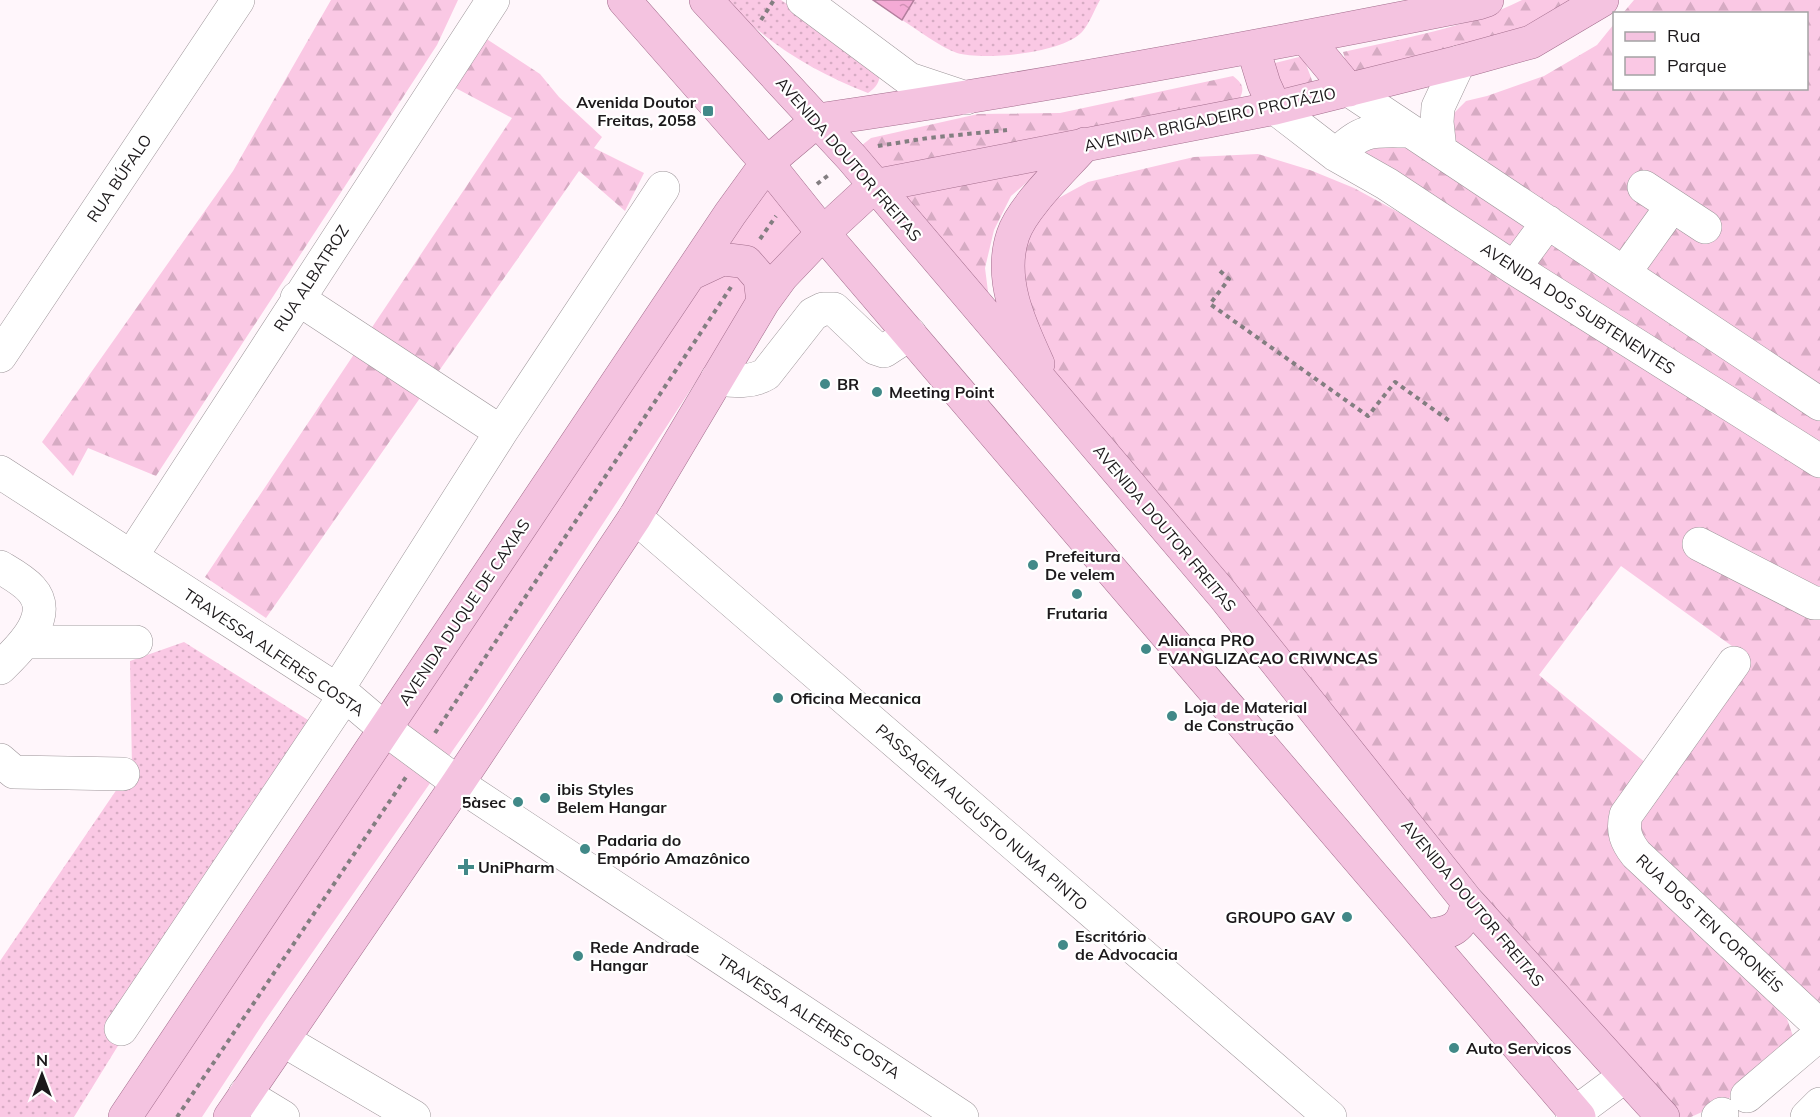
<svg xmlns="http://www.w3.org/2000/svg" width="1820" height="1117" font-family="Mulish,sans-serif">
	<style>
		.grass { fill: url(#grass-dots) }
		.forest { fill: url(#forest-firs) }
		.park { fill: #fac8e4 }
		.water { fill: url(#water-ripples); stroke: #b37e9d; stroke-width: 1.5 }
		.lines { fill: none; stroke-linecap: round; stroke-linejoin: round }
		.minor-casing { stroke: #9e969a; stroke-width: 34 }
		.major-casing { stroke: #a36e8d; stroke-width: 34 }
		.path { stroke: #837e81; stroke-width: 4; stroke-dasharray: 4.5 4.5; stroke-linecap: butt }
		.minor { stroke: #fff; stroke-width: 33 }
		.major { stroke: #f4c3e0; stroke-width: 33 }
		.poi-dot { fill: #418988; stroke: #fff; stroke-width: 2 }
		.labels { text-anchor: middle; stroke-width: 4.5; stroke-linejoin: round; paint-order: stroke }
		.poi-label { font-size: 16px; font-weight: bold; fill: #1c191b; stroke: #fff; text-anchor: start }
		.street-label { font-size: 16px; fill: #1c191b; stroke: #fff }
	</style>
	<defs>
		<pattern id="grass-dots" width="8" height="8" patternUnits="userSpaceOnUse" patternTransform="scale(1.5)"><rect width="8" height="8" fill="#fac8e4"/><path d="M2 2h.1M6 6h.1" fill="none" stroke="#d6abc3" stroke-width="1.8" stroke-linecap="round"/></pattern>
		<pattern id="forest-firs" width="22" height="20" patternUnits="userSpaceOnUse" patternTransform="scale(1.5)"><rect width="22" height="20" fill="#fac8e4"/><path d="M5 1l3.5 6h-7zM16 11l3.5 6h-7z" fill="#d6abc3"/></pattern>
		<pattern id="water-ripples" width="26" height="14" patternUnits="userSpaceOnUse" patternTransform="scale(1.5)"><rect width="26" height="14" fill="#f4aad5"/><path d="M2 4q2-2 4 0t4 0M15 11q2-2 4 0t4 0" fill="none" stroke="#d192b6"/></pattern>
	</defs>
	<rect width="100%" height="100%" fill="#fff6fb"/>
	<path class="grass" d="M726 0H781L867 58 880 76C878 85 875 88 868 93 814 72 766 43 726 0Z
		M914 0H1100C1094 10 1090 23 1082 32 1063 53 984 61 957 53 940 47 918 30 902 20Z
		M184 642 316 725 74 1117H0V961L132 767 130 661Z"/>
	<path class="forest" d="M331 0H458L437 45 156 476 88 448 73 476 42 442 233 171Z
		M1522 0H1577L1537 28 1350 75 1343 52C1404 38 1466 28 1522 0Z
		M1634 0H1820V392L1453 151 1451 116 1466 101 1487 96 1544 76 1597 45 1614 24V88H1806V14L1623 13Z
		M482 36 540 74 559 97 602 137 594 148 644 173 625 211 579 171 266 618 205 577 512 118 450 85Z
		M1303 56 1313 83 1279 91 1271 64Z
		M1233 76C1243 84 1245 88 1239 100L873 176 857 149 871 138 978 114 1060 113Z
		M1402 140 1536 228 1512 261 1356 157 1357 146Z
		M1258 154 1310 170 1354 188 1455 243 1820 470V1014L1630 833 1743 654 1621 566 1539 675 1652 768 1609 832 1787 1019 1793 1036 1726 1101 1691 1117H1673L1307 686 1060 390 1015 281 1021 255 1044 206 1088 182 1194 157Z
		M1048 164 1011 196 994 230 985 268 991 315 883 190Z
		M1547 234 1820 417V455L1525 267Z"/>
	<path class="park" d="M767 172 815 232 767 289 722 253Z
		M725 267 754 287 727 334 483 707 264 1022 202 1117H137L698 279Z"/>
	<path class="water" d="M873 0H914L902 20Z"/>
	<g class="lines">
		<defs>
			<path id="minor" d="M803 0 909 79 966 98
				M1349 90 1820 404
				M1275 108 1336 155 1387 184 1514 268 1820 461
				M1440 150 1437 122 1438 107 1459 62
				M1336 155C1363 127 1373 131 1410 131
				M1644 187 1705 227
				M1514 268 1548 222
				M1624 273 1672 206
				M297 298 501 432
				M0 356 238 0
				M717 379C735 381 751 383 766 374L813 314 823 309H834L875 348 884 351 910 334
				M0 472 345 695 385 729 469 791 962 1117
				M635 517 1330 1117
				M1699 544 1814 603H1820
				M131 557 493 0
				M0 567C10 573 23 580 31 589 56 616 18 650 0 668
				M26 642H136
				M1734 663 1626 815C1622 831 1626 841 1636 854L1820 1026
				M337 690 501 432 663 188
				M0 760 14 772 123 774
				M121 1029 345 695
				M283 1040 414 1117
				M245 1094 283 1117
				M1747 1096 1820 1034
				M1572 1117 1575 1113 1625 1076
				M1718 1117 1722 1114
				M1807 1117 1820 1104"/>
			<path id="major" d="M624 0 767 163 823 233 1579 1117
				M706 0 852 158 1223 595 1467 901 1663 1117
				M1305 37 1349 90
				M1253 48 1264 84 1275 108
				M818 120C1039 88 1258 47 1478 3L1487 0
				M690 274 722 259 746 262 760 278 763 302
				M1038 364C1020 325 998 279 1013 235 1022 207 1065 167 1085 144
				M1424 936C1450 933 1464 930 1467 901
				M125 1117 730 214 767 163 818 120
				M230 1117 458 783 635 517 763 302 782 276 823 233 874 186 1275 108 1459 62 1531 42 1602 0"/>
		</defs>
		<use href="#minor" class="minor-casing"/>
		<use href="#major" class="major-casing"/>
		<path class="path" d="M761 20 774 0
			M878 146 928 138 1007 130
			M817 184 830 174
			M760 239 776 216
			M1220 271 1229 279 1210 304 1368 416 1395 382 1451 422
			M435 733 731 287
			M177 1117 406 777"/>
		<use href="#minor" class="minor"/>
		<use href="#major" class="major"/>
	</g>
	<g class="poi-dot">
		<rect x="702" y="105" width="12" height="12" rx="3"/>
		<circle cx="825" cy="384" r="6"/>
		<circle cx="877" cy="392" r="6"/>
		<circle cx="1033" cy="565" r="6"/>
		<circle cx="1077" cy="594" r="6"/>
		<circle cx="1146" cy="649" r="6"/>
		<circle cx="778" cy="698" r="6"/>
		<circle cx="1172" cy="716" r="6"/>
		<circle cx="545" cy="798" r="6"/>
		<circle cx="518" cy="802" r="6"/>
		<circle cx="585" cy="849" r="6"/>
		<path d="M463 858h6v6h6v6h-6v6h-6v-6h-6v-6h6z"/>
		<circle cx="1347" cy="917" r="6"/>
		<circle cx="1063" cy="945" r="6"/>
		<circle cx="578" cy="956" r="6"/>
		<circle cx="1454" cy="1048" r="6"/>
	</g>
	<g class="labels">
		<g class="poi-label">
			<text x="696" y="108" text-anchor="end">Avenida Doutor<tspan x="696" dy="18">Freitas, 2058</tspan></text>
			<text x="837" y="390">BR</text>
			<text x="889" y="398">Meeting Point</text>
			<text x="1045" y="562">Prefeitura<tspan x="1045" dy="18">De velem</tspan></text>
			<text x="1077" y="619" text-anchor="middle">Frutaria</text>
			<text x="1158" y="646">Alianca PRO<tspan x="1158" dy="18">EVANGLIZACAO CRIWNCAS</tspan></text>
			<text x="790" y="704">Oficina Mecanica</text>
			<text x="1184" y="713">Loja de Material<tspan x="1184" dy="18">de Construção</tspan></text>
			<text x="557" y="795">ibis Styles<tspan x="557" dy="18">Belem Hangar</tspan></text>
			<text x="506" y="808" text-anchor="end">5àsec</text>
			<text x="597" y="846">Padaria do<tspan x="597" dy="18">Empório Amazônico</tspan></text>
			<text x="478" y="873">UniPharm</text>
			<text x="1335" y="923" text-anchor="end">GROUPO GAV</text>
			<text x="1075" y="942">Escritório<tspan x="1075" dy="18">de Advocacia</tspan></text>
			<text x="590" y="953">Rede Andrade<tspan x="590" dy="18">Hangar</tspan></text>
			<text x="1466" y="1054">Auto Servicos</text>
		</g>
		<g class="street-label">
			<text transform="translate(1210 119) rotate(-12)" y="6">AVENIDA BRIGADEIRO PROTÁZIO</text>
			<text transform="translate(849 159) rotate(49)" y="6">AVENIDA DOUTOR FREITAS</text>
			<text transform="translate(119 178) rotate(-56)" y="6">RUA BÚFALO</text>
			<text transform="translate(311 278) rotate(-57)" y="6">RUA ALBATROZ</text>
			<text transform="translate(1578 308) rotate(33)" y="6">AVENIDA DOS SUBTENENTES</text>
			<text transform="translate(1165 528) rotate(50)" y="6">AVENIDA DOUTOR FREITAS</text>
			<text transform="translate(464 612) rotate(-56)" y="6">AVENIDA DUQUE DE CAXIAS</text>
			<text transform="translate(274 652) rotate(34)" y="6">TRAVESSA ALFERES COSTA</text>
			<text transform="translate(982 817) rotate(41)" y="6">PASSAGEM AUGUSTO NUMA PINTO</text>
			<text transform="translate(1473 903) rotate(50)" y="6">AVENIDA DOUTOR FREITAS</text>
			<text transform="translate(1710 923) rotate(43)" y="6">RUA DOS TEN CORONÉIS</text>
			<text transform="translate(809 1016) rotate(33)" y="6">TRAVESSA ALFERES COSTA</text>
		</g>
	</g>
	<rect x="1613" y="12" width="195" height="78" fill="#ffffff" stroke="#a4a3a4" stroke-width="1.5"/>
	<rect x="1625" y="32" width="30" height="9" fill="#f4c3e0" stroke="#a4a3a4" stroke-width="1.5"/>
	<text x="1667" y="42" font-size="18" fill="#1c191b">Rua</text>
	<rect x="1625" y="57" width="30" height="18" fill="#fac8e4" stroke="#a4a3a4" stroke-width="1.5"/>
	<text x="1667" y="72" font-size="18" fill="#1c191b">Parque</text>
	<g transform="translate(42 1075)" stroke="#ffffff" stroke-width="4.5" paint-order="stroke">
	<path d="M0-4.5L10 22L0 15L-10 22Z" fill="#1c191b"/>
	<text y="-9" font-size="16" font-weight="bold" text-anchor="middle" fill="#1c191b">N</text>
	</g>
</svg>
